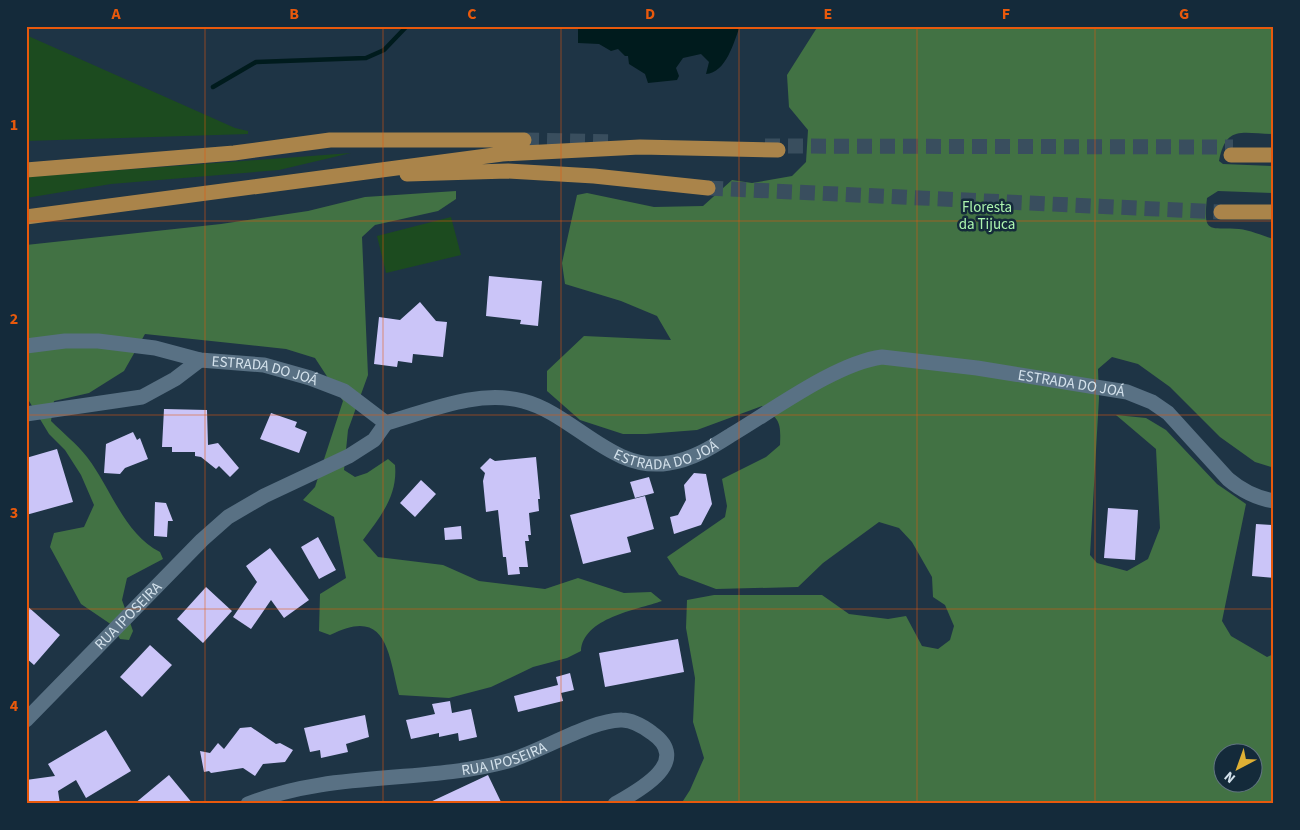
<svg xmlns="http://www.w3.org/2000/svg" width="1300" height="830" font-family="'Source Sans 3',sans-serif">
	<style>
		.green { fill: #1c4b1f }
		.forest { fill: #427244; fill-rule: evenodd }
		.water { fill: #001b1d }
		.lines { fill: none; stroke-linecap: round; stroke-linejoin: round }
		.stream { stroke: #001b1d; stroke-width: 4.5 }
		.building { fill: #cbc5f8 }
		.trunk-tunnel { stroke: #394e5e; stroke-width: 15; stroke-dasharray: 15 8; stroke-linecap: butt }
		.minor { stroke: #597184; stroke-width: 15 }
		.trunk { stroke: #aa844a; stroke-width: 15 }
		.grid { fill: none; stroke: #e8590c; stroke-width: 1; stroke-opacity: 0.55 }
		.labels { text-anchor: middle; stroke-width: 5; stroke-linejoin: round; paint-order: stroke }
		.park-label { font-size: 15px; fill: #acf4ae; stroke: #142a3a }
		.street-label { font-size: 15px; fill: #d4e2ec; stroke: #142a3a }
		.neatline { fill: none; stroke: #e8590c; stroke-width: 2 }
		.grid-label { font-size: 16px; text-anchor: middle; font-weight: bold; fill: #e8590c }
	</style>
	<rect width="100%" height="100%" fill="#1e3445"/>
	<path class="green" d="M26 35 235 128 248 131V134L26 141Z
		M351 153 279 170 111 184 26 198V177Z
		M451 217 461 255 386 273 377 236Z"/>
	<path class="forest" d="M818 26H1274V134C1243 134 1226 124 1219 161L1223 164 1274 166V193L1218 191 1207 198C1203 235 1209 227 1239 229 1250 230 1263 236 1274 239V468L1255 462 1220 437 1170 387 1138 364 1112 357 1098 369 1099 398 1090 555 1097 563 1127 571 1148 559 1160 528 1156 449 1116 415 1146 418 1166 430 1217 484 1246 504 1222 621 1231 636 1267 657 1274 654V804H681L690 790 704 758 693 722 695 678 686 628 687 600 714 595H822L849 614 888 619 906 616 922 646 938 649 950 640 954 626 945 605 933 597 932 577 912 542 899 528 879 522 823 563 798 587 716 589 679 575 667 557 725 517 727 506 722 479 766 457 780 445C781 422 780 420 762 406L697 430 646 434H623L580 420 547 391V371L584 336 671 340 657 316 621 301 565 284 562 263 577 195 587 193 654 207 703 206 732 180 752 183 792 176 806 162 808 130 789 107 787 75ZM1222 752H1252V782H1222Z
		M456 191V199L438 211 375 225 362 237 368 375 348 430 344 470 355 477 367 473 388 459 395 465C398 496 380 517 363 540L378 557 443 565 479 581 545 589 578 578 624 593 651 592 662 601C636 610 583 618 581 651L567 658 533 667 491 687 449 698 399 695C388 652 387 606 330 635L319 631 320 594 346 578 334 517 303 500 315 487 343 401 315 358 286 349 145 334 124 371 89 393 54 401 51 421C63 433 77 444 87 457 111 488 124 534 160 552L163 559 127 578 122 600 133 631 129 640 120 639 112 625 81 604 50 547 54 533 84 527 94 505 81 475 65 450 49 434 29 401 26 402V245L221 224 308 211 365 197Z"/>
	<path class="water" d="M578 26H740C734 42 726 73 706 74L709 62 701 54 683 58 676 68 679 76 677 80 648 83 645 74 629 64 628 56H625L618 49 611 51 599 44 578 43Z"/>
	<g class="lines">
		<path class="stream" d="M213 87 256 62 366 58 384 50 407 26"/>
	</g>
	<path class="building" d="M489 276 542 281 538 326 520 324 521 320 486 316Z
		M420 302 436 321 447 322 443 357 413 354 412 363 398 361 397 367 374 364 379 317 400 320Z
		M164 409 207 410 208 445 218 443 239 468 230 477 219 466 216 469 201 457 195 456V452H172V447H162Z
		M271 413 297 422 295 427 307 432 299 453 260 439Z
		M133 432 137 440 140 438 148 459 125 468 120 474 104 473 106 444Z
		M57 449 73 502 26 515V458Z
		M536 457 540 499H538L539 511 529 513 531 535H528L529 541H525L528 567H519L520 574 508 575 506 557H503L498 510 486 512 483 481 485 473 480 468 490 458 495 461Z
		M694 473 706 474 712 504 701 525 674 534 670 517 678 515 686 500 684 485Z
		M649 477 654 493 635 498 630 482Z
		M421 480 436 494 415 517 400 503Z
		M645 496 654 529 627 537 631 552 583 564 570 515Z
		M155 502 166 503 173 521H168L167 537 154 536Z
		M1108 508 1138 510 1135 560 1104 558Z
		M1256 524 1274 525V578L1252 576Z
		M461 526 462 539 445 540 444 528Z
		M318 537 336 570 319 579 301 547Z
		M270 548 309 600 284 618 271 600 251 629 233 617 257 582 246 566Z
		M206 587 232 611 203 643 177 619Z
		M26 605 60 635 34 665 26 658Z
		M678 639 684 672 605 687 599 653Z
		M150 645 172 665 142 697 120 677Z
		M570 673 574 690 561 693 563 701 518 712 514 696 558 685 556 677Z
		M450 701 452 713 471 709 477 737 459 741 458 733 439 737V733L411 739 406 720 435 714 432 704Z
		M365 715 369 737 346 744 348 752 321 758 320 750 310 752 304 728Z
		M251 727 276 744 280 743 293 750 285 762 263 764 255 776 243 768 211 773 209 771 204 772 200 751 210 753 218 743 224 749 240 728Z
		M106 730 131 771 86 798 76 780 58 791 60 804H28L26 780 55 776 48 764Z
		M169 775 193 804H134Z
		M488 775 502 804H426Z"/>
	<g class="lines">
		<path class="trunk-tunnel" d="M524 140 614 142
			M765 146 1233 147
			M708 188 1221 212"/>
		<g class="minor">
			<path id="s1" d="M26 346 65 341H98L155 348 200 360 264 365 310 378 344 391 386 423C429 411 478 389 523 401 574 414 612 473 669 463 692 460 712 447 731 435 772 411 836 363 882 357L977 368 1127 392 1152 402 1168 413 1228 479C1242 491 1256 498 1274 501"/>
			<path d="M26 414 142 397 175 379 200 360"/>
			<path id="s2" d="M26 720 202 540 228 517 264 496 349 456 374 440 386 423"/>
			<path id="s3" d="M248 804C332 770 424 784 508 761 540 752 593 719 622 720 633 720 644 727 652 733 693 762 638 791 615 804"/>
		</g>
		<path class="trunk" d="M1231 155H1274
			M26 170 234 153 330 140H524
			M407 174 508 171 594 176 708 188
			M1221 212H1274
			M26 217 502 154 640 147 778 150"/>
	</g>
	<path class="grid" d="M205 26V804M383 26V804M561 26V804M739 26V804M917 26V804M1095 26V804M26 221H1274M26 415H1274M26 609H1274"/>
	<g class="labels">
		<g class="park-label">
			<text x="987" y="212">Floresta<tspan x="987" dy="17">da Tijuca</tspan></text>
		</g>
		<g class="street-label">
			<text dy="5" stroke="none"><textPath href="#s1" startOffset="242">ESTRADA DO JOÁ</textPath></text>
			<text dy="5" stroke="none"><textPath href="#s1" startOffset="1111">ESTRADA DO JOÁ</textPath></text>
			<text dy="5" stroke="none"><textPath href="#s1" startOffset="678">ESTRADA DO JOÁ</textPath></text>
			<text dy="5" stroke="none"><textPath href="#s2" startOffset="146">RUA IPOSEIRA</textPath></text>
			<text dy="5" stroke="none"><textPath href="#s3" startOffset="261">RUA IPOSEIRA</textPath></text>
		</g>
	</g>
	<rect width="1300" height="830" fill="none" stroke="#142a3a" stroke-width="55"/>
	<g transform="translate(1238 768) rotate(221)"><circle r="24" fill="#142a3a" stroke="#617481"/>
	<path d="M0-4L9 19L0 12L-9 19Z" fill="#dfb034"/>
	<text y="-8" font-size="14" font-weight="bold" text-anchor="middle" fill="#d4e2ec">N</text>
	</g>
	<rect x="28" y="28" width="1244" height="774" class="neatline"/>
	<g class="grid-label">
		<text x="116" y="19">A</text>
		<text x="294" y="19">B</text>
		<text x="472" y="19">C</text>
		<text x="650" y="19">D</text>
		<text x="828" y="19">E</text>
		<text x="1006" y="19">F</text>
		<text x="1184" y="19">G</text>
		<text x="14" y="130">1</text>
		<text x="14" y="324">2</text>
		<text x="14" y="518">3</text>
		<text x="14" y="711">4</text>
	</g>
</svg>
